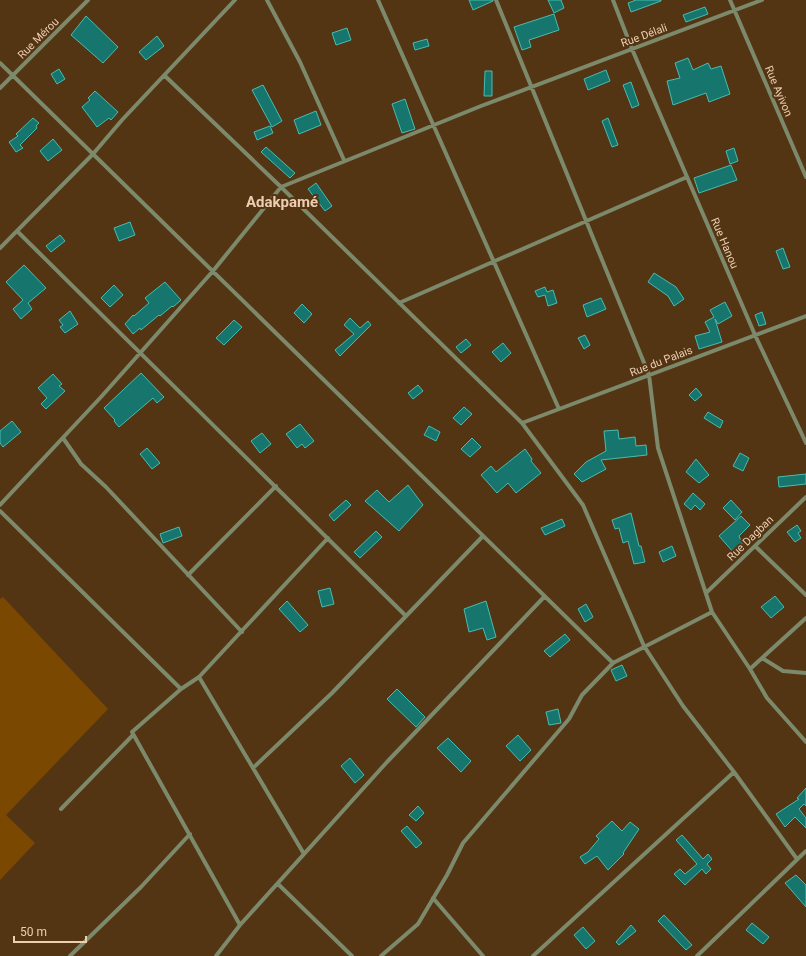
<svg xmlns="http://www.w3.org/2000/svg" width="806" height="956" font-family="Roboto,sans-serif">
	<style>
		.green { fill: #7b4801 }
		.building { fill: #16766e; stroke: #48bcb0 }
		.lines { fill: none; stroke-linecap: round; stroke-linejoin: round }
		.minor { stroke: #7c896a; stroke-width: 4 }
		.labels { text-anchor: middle; stroke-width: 4; stroke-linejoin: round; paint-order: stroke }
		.street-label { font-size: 11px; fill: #edceb1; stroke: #533514 }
		.district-label { font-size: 15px; font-weight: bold; fill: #edceb1; stroke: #533514 }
	</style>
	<rect width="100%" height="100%" fill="#533514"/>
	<path class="green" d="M3 597 108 709 6 815 35 843 0 880V599Z"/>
	<path class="building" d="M469 0H493V1L473 10Z
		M548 0H561L564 8 554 13Z
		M636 0H661V1L631 12 628 3Z
		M705 7 708 14 686 22 683 15Z
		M554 14 559 30 529 40 531 47 522 50 514 27Z
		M86 16 118 47 103 63 71 35Z
		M347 28 351 40 336 45 332 33Z
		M157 36 164 46 146 60 139 52Z
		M427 39 429 46 415 50 413 43Z
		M688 58 693 70 708 63 711 69 721 66 730 94 709 102 706 93 673 105 667 81 680 78 675 63Z
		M59 69 65 79 57 84 51 74Z
		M606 70 610 81 588 90 584 79Z
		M485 71H492V96H484Z
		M631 82 639 105 632 108 623 85Z
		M263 85 282 121 272 127 252 90Z
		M95 91 118 112 111 120 109 118 97 127 82 107 90 100 88 98Z
		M405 99 415 129 402 133 392 104Z
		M316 111 321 125 299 134 294 120Z
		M33 118 39 123 36 126 37 128 20 145 23 148 16 152 9 142 18 136 16 134Z
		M608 118 618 145 612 147 602 121Z
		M270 126 273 133 257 140 254 132Z
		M53 139 62 150 48 161 40 151Z
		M266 147 295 173 290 178 261 152Z
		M734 148 738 161 730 164 726 151Z
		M731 165 737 180 699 193 694 178Z
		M316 183 332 206 325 211 308 189Z
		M130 222 135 235 119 241 114 228Z
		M60 235 65 241 51 252 46 246Z
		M783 248 790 267 783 269 776 251Z
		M24 265 46 288 28 303 32 309 21 319 13 309 23 300 6 282Z
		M654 273 676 287 684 299 674 306 668 296 648 282Z
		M165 282 181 300 173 307 172 306 160 316 159 315 141 330 140 328 133 334 125 324 133 315 134 316 149 303 145 298Z
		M114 285 123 295 110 307 101 298Z
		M545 287 547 292 553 290 557 303 548 306 545 295 538 297 535 291Z
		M601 298 606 309 587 317 583 305Z
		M725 302 732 316 718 324 715 319 722 342 699 349 695 336 710 332 705 322 714 317 710 310Z
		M302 304 312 314 304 323 294 313Z
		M70 311 78 324 65 333 60 327 63 325 59 320Z
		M762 312 766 324 759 326 755 315Z
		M350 318 360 328 368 321 371 325 340 356 335 350 354 334 344 325Z
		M234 320 242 327 224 345 216 338Z
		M585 335 590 345 584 349 578 338Z
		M466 339 471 345 461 353 456 347Z
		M503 343 511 353 501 362 492 352Z
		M141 373 164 397 157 403 153 398 119 427 114 421 115 420 104 408Z
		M53 374 62 384 59 386 65 391 46 409 41 404 47 398 38 388Z
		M418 385 423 391 413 399 408 393Z
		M696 388 702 395 695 401 689 395Z
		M464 407 472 414 461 425 453 418Z
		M708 412 723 421 720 428 704 418Z
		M12 421 21 432 3 447 0 443V431Z
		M300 424 314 441 305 448 302 444 297 448 286 434Z
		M429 426 440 432 436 441 424 435Z
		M618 430 619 439 635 437 636 446 646 445 647 455 601 460 606 469 582 482 574 474 586 462 606 451 604 431Z
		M262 433 271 444 260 453 251 441Z
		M472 438 481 447 470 457 461 449Z
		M147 448 160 463 152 469 140 454Z
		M525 449 532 459 531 461 541 473 516 493 508 483 497 493 481 475 491 466 496 472Z
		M740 453 749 458 743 471 733 466Z
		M696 459 709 475 699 483 686 472Z
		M806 474V484L779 487 778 477Z
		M408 485 423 505 399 531 365 501 377 490 389 502Z
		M693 493 705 504 700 510 695 505 691 510 684 504Z
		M346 500 351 505 334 521 329 515Z
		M731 500 742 512 735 520 723 508Z
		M631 513 639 546H641L645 562 634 564 628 541 623 543 619 528 615 529 612 520Z
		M741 516 750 525 739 536 743 545 734 553 719 536Z
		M562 519 565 526 545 535 541 528Z
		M797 525 801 531 798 533 801 538 795 542 787 532Z
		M179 527 182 536 163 543 160 534Z
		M376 531 382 537 360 558 354 552Z
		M672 546 676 556 663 562 659 552Z
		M330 588 334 604 322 607 318 591Z
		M775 596 784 607 771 618 761 607Z
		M287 601 308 625 300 632 279 609Z
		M486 601 496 637 487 640 483 628 469 632 464 609Z
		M586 604 593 617 585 622 578 609Z
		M565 634 570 640 550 657 544 651Z
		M622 665 627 676 616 681 611 670Z
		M397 689 425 717 416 727 387 699Z
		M558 709 561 723 549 725 546 712Z
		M518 735 531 750 520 761 506 746Z
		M448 738 471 761 461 772 437 748Z
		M350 758 364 775 355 783 341 766Z
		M806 788V806L804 804 799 809 806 818V828L795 817 785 827 776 814 799 799 797 798Z
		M418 806 424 813 416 821 409 815Z
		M612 821 622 831 630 822 639 829 623 853 624 854 608 870 597 856 585 864 580 857 588 852 599 839 596 836Z
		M407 826 422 843 416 848 401 831Z
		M682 835 703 859 708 854 712 859 707 864 711 869 706 874 702 869 685 885 674 874 680 869 685 874 697 864 676 840Z
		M796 875 806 885V907L785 883Z
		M664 915 692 945 686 950 658 921Z
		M752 923 769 937 763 944 746 930Z
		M631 925 636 931 619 945 616 942Z
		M583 927 595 941 586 949 574 935Z"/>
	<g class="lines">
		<path class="minor" d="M267 0 300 62 344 160
			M378 0 559 409
			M496 0 649 375 658 448 712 612 750 669 767 698 806 742
			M613 0 632 49 755 335 806 443
			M730 0 806 177
			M0 63 613 663
			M165 76 281 187 522 423 583 505 644 646 683 706 734 772 797 859
			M0 88 88 0
			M17 231 406 616
			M0 248 93 154 122 120 235 0
			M399 303 687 177
			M522 423 806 316
			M63 438 81 464 106 487 242 632
			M0 505 101 397 213 271 281 187 481 106 762 0
			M0 511 181 689
			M755 546 806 595
			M188 575 276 486
			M707 592 806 497
			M762 658 783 671 806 673
			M750 669 806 618
			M199 677 304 854
			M253 768 332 693 483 536
			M61 809 133 735
			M278 884 352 956
			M433 898 483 956
			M240 925 132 732 181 689 199 677 328 538
			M70 956 141 887 190 834
			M216 956 240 925 387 762 544 597
			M381 956 418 924 447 875 463 843 569 719 582 695 613 663 712 612
			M533 956 734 772
			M697 956 806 851"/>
	</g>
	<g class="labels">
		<g class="street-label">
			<text transform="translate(644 35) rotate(-20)" y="4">Rue Délali</text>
			<text transform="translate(38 38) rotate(-45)" y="4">Rue Mérou</text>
			<text transform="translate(779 91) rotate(67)" y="4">Rue Ayivon</text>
			<text transform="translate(725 243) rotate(67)" y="4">Rue Hanou</text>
			<text transform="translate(661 361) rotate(-21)" y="4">Rue du Palais</text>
			<text transform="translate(750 538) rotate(-44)" y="4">Rue Dagban</text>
		</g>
		<g class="district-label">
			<text x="282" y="207">Adakpamé</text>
		</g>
	</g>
	<path d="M14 936v6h72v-6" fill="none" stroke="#edceb1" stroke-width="2"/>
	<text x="20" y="936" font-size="12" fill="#edceb1" stroke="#533514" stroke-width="3" paint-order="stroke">50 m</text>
</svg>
